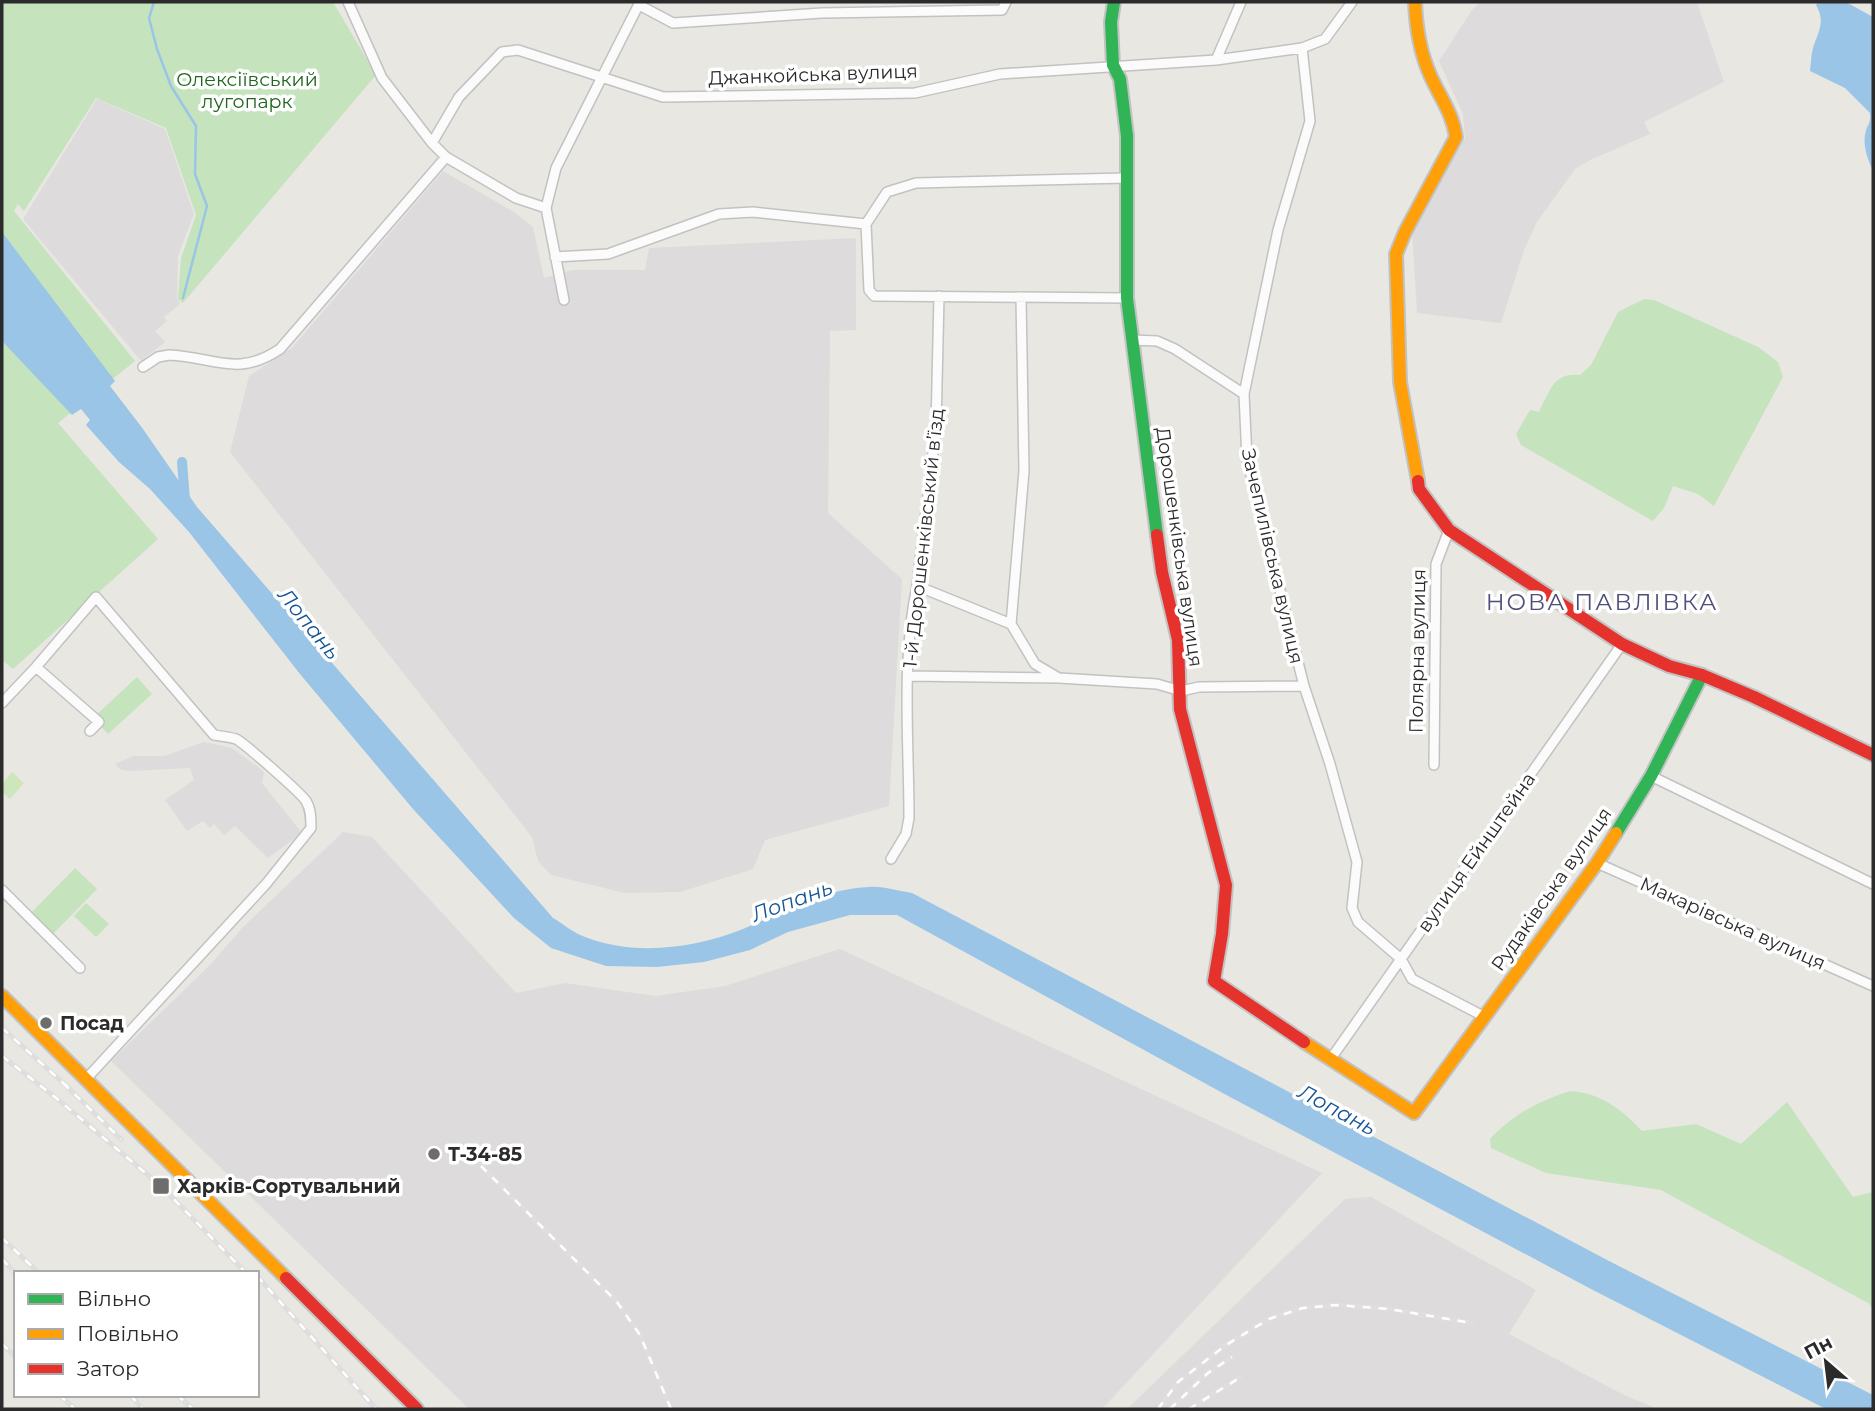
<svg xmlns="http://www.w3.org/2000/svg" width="1875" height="1411" font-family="Montserrat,sans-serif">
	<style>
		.industrial { fill: #dedbdd }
		.green { fill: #c5e3bd }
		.pitch { fill: #cee6bb }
		.water { fill: #9ac5e6 }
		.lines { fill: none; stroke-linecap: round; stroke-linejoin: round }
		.stream { stroke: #9ac5e6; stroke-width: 2.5 }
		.canal { stroke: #9ac5e6; stroke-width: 10 }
		.street-casing { stroke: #c2c2c2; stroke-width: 12 }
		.fast-casing { stroke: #c2c2c2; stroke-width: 16 }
		.slow-casing { stroke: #c2c2c2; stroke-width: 16 }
		.jam-casing { stroke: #c2c2c2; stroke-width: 16 }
		.street { stroke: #fcfbfb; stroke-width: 9 }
		.fast { stroke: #30b455; stroke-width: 12 }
		.slow { stroke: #ff9f0a; stroke-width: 12 }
		.jam { stroke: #e5322d; stroke-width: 12 }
		.rail-casing { stroke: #dededf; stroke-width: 5 }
		.rail { stroke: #fff; stroke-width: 2.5; stroke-dasharray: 8; stroke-linecap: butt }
		.poi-dot { fill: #6d6d6b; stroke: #fff; stroke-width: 2.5 }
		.labels { text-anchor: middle; stroke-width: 7; stroke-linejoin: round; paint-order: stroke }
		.street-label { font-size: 19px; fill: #2b2b2b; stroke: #fff }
		.park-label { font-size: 19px; fill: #21651f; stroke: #fff }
		.poi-label { font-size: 19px; font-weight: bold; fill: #2b2b2b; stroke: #fff; text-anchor: start }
		.water-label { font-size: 21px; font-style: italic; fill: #155495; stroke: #fff }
		.quarter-label { font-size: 23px; letter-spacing: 2px; fill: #4e4e7a; stroke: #fff }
	</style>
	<rect width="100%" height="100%" fill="#e8e7e2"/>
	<path class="industrial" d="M1480 2H1697L1724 82 1644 122 1650 134 1590 160 1575 169 1537 222 1524 250 1501 323 1417 313 1412 231 1465 138 1463 114 1439 61 1472 10Z
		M97 99 165 129 194 214 178 256 177 298 180 304 164 317 167 321 155 331 165 342 141 361 23 219Z
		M443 171 514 212 533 227 544 278 572 270H645L649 248 856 238V330L830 331 828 513 902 579 889 806 765 840 753 869 680 892 625 893 551 875 538 861 532 837 230 452 249 376 292 348Z
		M204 742 232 748 258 767 264 772 262 783 302 833 268 858 235 826 224 835 214 824 210 828 203 821 187 831 165 800 194 780 190 768 130 771 121 770 115 764 133 756H164Z
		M343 832 372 837 516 993 565 983 655 996 725 986 840 949 1322 1173 1102 1409H469L111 1061 211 964 242 928Z
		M1371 1197 1536 1290 1509 1334 1624 1395 1658 1409H1127L1345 1199Z"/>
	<path class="green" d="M2 2H333L376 75 183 303 178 299 181 258 196 215 166 128 96 98 24 211 18 204 14 211 135 361 58 423 158 539 13 669 2 660Z
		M1644 299 1654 300 1758 347 1778 362 1783 377 1714 506 1698 494 1673 486 1664 508 1653 521 1521 445 1516 434 1530 410 1539 412C1550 391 1553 372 1580 375L1591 365 1618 312Z
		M137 677 152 694 108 734 93 718Z
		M75 868 97 889 53 934 31 913Z
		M86 903 109 924 96 937 74 916Z
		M1570 1091C1601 1093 1621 1109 1642 1131L1696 1124 1741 1144 1787 1102 1853 1197 1873 1192V1309L1868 1303 1661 1190 1546 1173 1491 1148 1490 1139C1514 1114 1537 1102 1570 1091Z"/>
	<path class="pitch" d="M12 772 24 783 10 799 2 792V784Z"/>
	<path class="water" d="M1818 2H1846L1873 17V171C1867 158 1862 144 1866 130 1869 123 1871 121 1870 113L1845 88 1810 71C1811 63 1811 55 1813 48 1818 32 1826 22 1816 5Z
		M2 232 115 381 110 386 143 429 197 507 553 918C562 923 571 931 580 935 632 957 692 949 743 929 784 912 823 889 869 887 883 886 898 891 912 893L1609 1261 1873 1395V1409H1826L1591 1289 1230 1097 897 915H850L788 932 750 950 704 962 657 967 606 966 551 948 514 918 413 809 300 674 189 532 150 489 119 462 86 425 90 420 81 409 72 415 2 341Z"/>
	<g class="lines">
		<path class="stream" d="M154 2 149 18 157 49 171 86 196 126 195 174 207 206 183 298"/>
		<path class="canal" d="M182 462 185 500"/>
		<defs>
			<path id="street" d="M348 2 382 78 432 143 446 157 516 198 546 208
				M639 5 673 23 822 13 1002 10 1006 2
				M1302 48 1310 121 1278 230 1244 394 1247 459 1304 686 1330 764 1357 862 1352 908 1358 922 1401 959 1412 979 1485 1017
				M1216 60 1241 2
				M432 143 459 97 502 52 518 50 663 97 915 93 1000 74 1216 60 1302 48 1325 39 1352 2
				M866 224 869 290 874 296 1127 298
				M866 224 887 192 916 183 1126 178
				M555 257 608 254 719 214 753 212 866 224
				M564 300 546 208 556 168 640 2
				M1132 340 1157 341 1175 349 1244 394
				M143 367 158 357 169 355C215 357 237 378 280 349L446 157
				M917 586 1011 624 1035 664 1057 677
				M1011 624 1024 471 1021 297
				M36 667 99 722 90 731
				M909 676 1059 678 1157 684 1181 691 1199 687 1304 686
				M2 703 36 667 96 597 214 735C221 736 229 737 236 739 243 742 301 793 306 801 311 809 311 819 311 828L266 884 87 1078
				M1434 765 1436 564 1449 530
				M1651 776 1873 884
				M891 859 906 834 909 818C909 742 901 661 917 586L936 428 939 296
				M1597 863 1873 986
				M2 890 80 968
				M1330 1060 1622 644"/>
			<path id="fast" d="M1114 2 1111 22 1113 65 1120 79 1127 136V298L1157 535
				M1616 833 1651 776 1702 675"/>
			<path id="slow" d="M1415 2C1416 28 1420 53 1431 77 1440 97 1453 114 1456 137L1405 232 1396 254 1400 382 1418 481
				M2 996 286 1278
				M1304 1042 1414 1113 1597 863 1616 833"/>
			<path id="jam" d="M1418 481 1419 489 1449 530 1622 644 1669 666 1702 675 1754 697 1873 755
				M1157 535 1162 572 1178 640 1180 709 1226 885 1222 934 1214 981 1304 1042
				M286 1278 417 1409"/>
		</defs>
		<use href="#street" class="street-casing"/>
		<use href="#fast" class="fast-casing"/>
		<use href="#slow" class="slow-casing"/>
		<use href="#jam" class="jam-casing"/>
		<use href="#street" class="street"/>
		<use href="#fast" class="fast"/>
		<use href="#slow" class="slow"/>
		<use href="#jam" class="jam"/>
		<defs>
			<path id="rail" d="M2 1028 70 1089
				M2 1056 55 1097 161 1186 246 1273
				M63 1083 121 1139
				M481 1166 617 1302 640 1335 671 1409
				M2 1238 39 1273
				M2 1259 16 1274
				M257 1276 376 1409
				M2 1344 16 1357
				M59 1395 75 1409
				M130 1395 143 1409
				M177 1395 193 1409
				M1158 1409 1178 1382 1226 1345 1269 1319 1303 1308 1336 1305 1389 1309 1472 1323
				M1170 1409 1208 1373 1232 1357
				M1189 1409 1241 1377"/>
		</defs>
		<use href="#rail" class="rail-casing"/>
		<use href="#rail" class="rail"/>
	</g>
	<g class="poi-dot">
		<circle cx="46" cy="1023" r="7"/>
		<circle cx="434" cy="1154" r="7"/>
		<rect x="152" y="1177" width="18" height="18" rx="3.5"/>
	</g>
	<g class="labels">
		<g class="street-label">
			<text transform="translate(813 74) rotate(-2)" y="7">Джанкойська вулиця</text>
			<text transform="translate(923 538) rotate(-84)" y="7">1-й Дорошенківський в’їзд</text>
			<text transform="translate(1180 547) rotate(82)" y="7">Дорошенківська вулиця</text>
			<text transform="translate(1273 556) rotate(77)" y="7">Зачепилівська вулиця</text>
			<text transform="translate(1417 651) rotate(-89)" y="7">Полярна вулиця</text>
			<text transform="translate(1476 852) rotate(-55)" y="7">вулиця Ейнштейна</text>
			<text transform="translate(1551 889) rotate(-55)" y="7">Рудаківська вулиця</text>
			<text transform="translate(1733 923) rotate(24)" y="7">Макарівська вулиця</text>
		</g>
		<g class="park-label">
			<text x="247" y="86">Олексіївський<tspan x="247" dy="22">лугопарк</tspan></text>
		</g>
		<g class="poi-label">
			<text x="60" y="1030">Посад</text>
			<text x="448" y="1161">Т-34-85</text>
			<text x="177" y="1193">Харків-Сортувальний</text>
		</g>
		<g class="water-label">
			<text transform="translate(309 624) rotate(51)" y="7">Лопань</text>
			<text transform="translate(792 901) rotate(-20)" y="7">Лопань</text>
			<text transform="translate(1337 1110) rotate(28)" y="7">Лопань</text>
		</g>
		<g class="quarter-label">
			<text x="1602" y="610">НОВА ПАВЛІВКА</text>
		</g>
	</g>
	<rect width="1875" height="1411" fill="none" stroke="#2b2b2b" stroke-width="7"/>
	<rect x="14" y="1271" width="245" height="126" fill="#ffffff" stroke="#aaaaaa" stroke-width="2"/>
	<rect x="28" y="1294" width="35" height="10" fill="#30b455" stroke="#aaaaaa" stroke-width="2"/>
	<text x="77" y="1306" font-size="21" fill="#2b2b2b">Вільно</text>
	<rect x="28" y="1329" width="35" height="10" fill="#ff9f0a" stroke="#aaaaaa" stroke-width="2"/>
	<text x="77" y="1341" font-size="21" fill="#2b2b2b">Повільно</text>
	<rect x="28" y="1364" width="35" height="10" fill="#e5322d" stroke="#aaaaaa" stroke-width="2"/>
	<text x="77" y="1376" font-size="21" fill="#2b2b2b">Затор</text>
	<g transform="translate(1826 1362) rotate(332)" stroke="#ffffff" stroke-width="5" paint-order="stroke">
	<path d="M0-5L12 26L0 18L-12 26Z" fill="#2b2b2b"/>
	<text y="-10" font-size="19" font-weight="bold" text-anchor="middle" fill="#2b2b2b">Пн</text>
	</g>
</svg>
